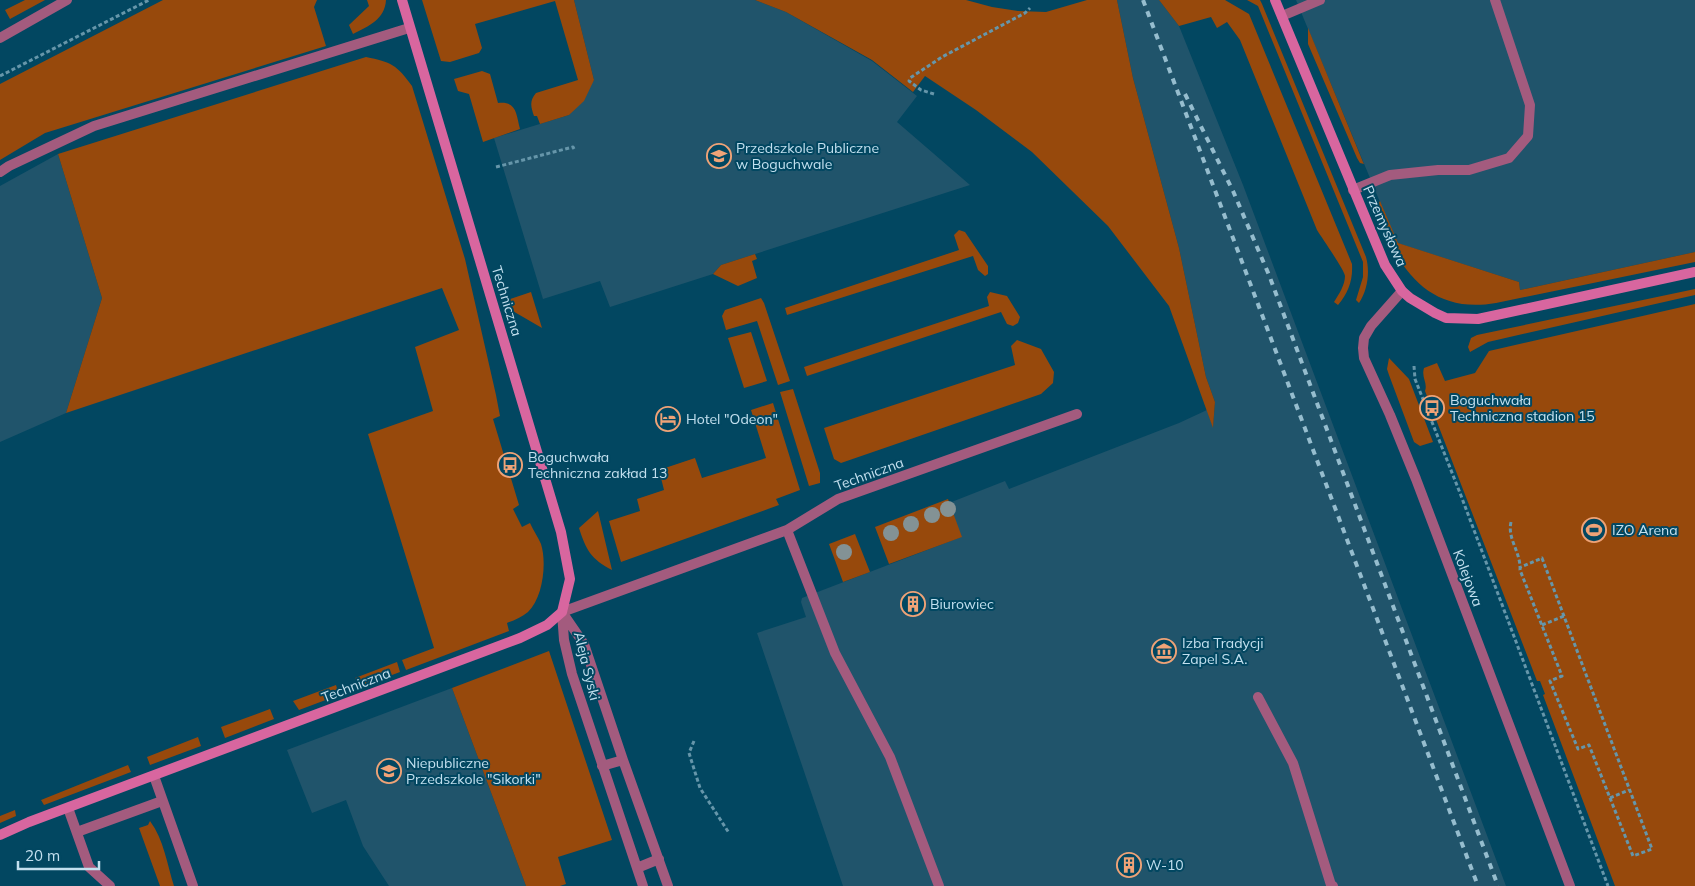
<svg xmlns="http://www.w3.org/2000/svg" width="1695" height="886" font-family="Mulish,sans-serif">
	<style>
		.built { fill: #20546b }
		.green { fill: #97490c }
		.lines { fill: none; stroke-linecap: round; stroke-linejoin: round }
		.path { stroke: #6696aa; stroke-width: 3; stroke-dasharray: 4 2.5; stroke-linecap: butt }
		.lane { stroke: #a35b7e; stroke-width: 10 }
		.street { stroke: #a35b7e; stroke-width: 10 }
		.secondary { stroke: #d8669f; stroke-width: 10 }
		.rail { stroke: #96bdce; stroke-width: 4; stroke-dasharray: 6 6; stroke-linecap: butt }
		.tree { fill: #839295 }
		.labels { text-anchor: middle; stroke-width: 4; stroke-linejoin: round; paint-order: stroke }
		.poi-label { font-size: 14px; fill: #c3e0ef; stroke: #024761; text-anchor: start }
		.street-label { font-size: 14px; fill: #c3e0ef; stroke: #024761 }
	</style>
	<rect width="100%" height="100%" fill="#024761"/>
	<path class="built" d="M574 0H755L786 12 872 61 917 96 897 122 970 185 721 265 713 274 610 307 600 281 543 299 494 138 569 115 594 80Z
		M1117 0H1159L1179 26 1243 185 1506 886H843L757 633 806 617 801 602 802 598 961 537 949 503 1005 481 1009 489 1179 423 1207 410 1213 427 1215 402 1206 377 1179 248 1133 78Z
		M1296 0H1695V252L1520 290 1519 282 1397 243Z
		M58 154 102 298 66 413 0 442V186Z
		M452 688 526 886H389L363 846 346 800 312 813 287 750Z"/>
	<path class="green" d="M25 0H45L10 19 5 10Z
		M163 0H317L314 7 326 46 45 133 0 160V84Z
		M367 0H386C385 19 369 26 353 34L349 25 369 6Z
		M422 0H574L594 80 584 101 569 115 540 124 537 116H534C531 107 529 101 536 93L578 80 555 1 475 24 482 48 479 53 450 62 441 61Z
		M755 0H966L992 7 1018 11 1046 12 1087 0H1117L1133 78 1179 248 1206 377 1215 402 1213 428 1169 306 1108 226 1032 152 976 110 925 76 913 92 872 60 786 12Z
		M1159 0H1225L1249 14 1352 264C1353 281 1348 293 1338 305L1334 302C1339 294 1345 285 1345 276 1345 271 1322 238 1317 230L1240 40 1227 22 1217 28 1211 17 1179 26Z
		M1247 0H1260L1262 4 1366 257C1370 271 1368 290 1359 303L1356 300 1363 277V262L1258 6Z
		M1308 28 1363 162 1364 164 1360 163 1357 158 1308 44Z
		M366 57C391 62 397 65 412 86L465 259 496 395 500 416 493 419 519 505 513 509 522 527 530 523C533 530 538 537 541 544 547 563 543 598 528 612 522 617 515 620 507 623L509 631 406 670 402 660 434 648 368 434 433 411 415 347 459 330 442 288 66 413 102 298 58 154Z
		M482 71 490 74 498 103C517 101 516 114 520 129L483 142 469 94 458 91 454 79Z
		M1380 201 1398 243 1519 282 1520 290 1695 252V262L1496 303C1427 315 1397 267 1375 209Z
		M959 230 965 232 988 266V274L985 276 978 270 973 256 787 315 785 308 959 250 954 235Z
		M755 254 757 259 752 261 757 278 738 286 713 274 721 265Z
		M1695 289V295L1488 342 1470 352 1468 347 1471 338 1477 335Z
		M531 292 542 328 506 307 504 301Z
		M990 292 1007 296 1020 317 1018 323 1013 326 1007 324 1001 312 807 376 804 367 989 306 987 297Z
		M761 298 764 303 790 381 778 385 757 321 726 330 722 316 725 310Z
		M1695 304V886H1615L1543 695 1545 694 1540 681H1537L1425 391C1428 383 1421 377 1424 368L1437 363 1445 381 1475 373 1489 351Z
		M751 332 767 381 744 388 728 338Z
		M1017 340 1041 349 1054 372 1053 383 1041 394 841 463 834 459 824 428 1015 365 1011 346Z
		M1389 358 1409 379 1433 442 1420 446 1414 442 1389 375 1387 369Z
		M793 389 820 473V483L809 486 780 392Z
		M773 403 800 490 776 499 779 505 621 562 609 521 640 511 637 499 664 490 659 470 695 458 702 478 766 458 751 410Z
		M948 499 962 537 889 564 875 527Z
		M598 511 612 570C591 559 586 550 579 528Z
		M855 534 870 572 843 582 829 544Z
		M549 651 612 840 558 857 566 884 560 886H526L452 688Z
		M397 662 400 672 360 687 355 678Z
		M336 685 339 695 299 710 293 701Z
		M270 709 274 719 225 738 221 727Z
		M198 737 201 746 150 765 147 757Z
		M128 765 131 772 44 805 41 800Z
		M15 810 16 816 0 823V816Z
		M150 821C164 840 167 864 174 886H160L139 828 148 825Z"/>
	<g class="lines">
		<path class="path" d="M0 76 149 0
			M934 94 921 90 909 81 910 78 942 57 1025 13 1030 8
			M496 167 573 147 574 149
			M1414 366 1415 379 1460 493 1608 886
			M1511 522C1507 539 1521 552 1520 570L1562 676 1550 681 1578 749 1589 745 1633 856 1652 849 1542 558 1521 567
			M1542 625 1564 616
			M694 741 689 753 700 788 729 833
			M1610 798 1629 790"/>
		<path class="lane" d="M1282 16 1320 0
			M0 172 9 166 94 126 409 28
			M1353 190 1390 175 1438 170H1469L1509 158 1528 136 1530 105 1495 0
			M787 530 835 653 890 757 939 886
			M562 612 787 530 838 499 1077 414
			M1258 697 1293 763 1331 885 1333 886
			M68 808 89 867 110 886
			M77 832 162 801"/>
		<path class="street" d="M0 38 67 0
			M1402 291 1371 326 1364 338 1363 348 1364 358 1390 415 1416 479 1570 886
			M562 612 584 644 623 760 668 886
			M562 613 564 640 572 674 643 886
			M602 766 623 760
			M154 776 193 886
			M637 868 659 859"/>
		<path class="secondary" d="M1275 0 1385 265 1402 291 1410 298 1435 313 1446 318 1478 319 1695 272
			M0 835 29 822 520 638 547 625 562 612 570 579 561 532 402 0"/>
		<path class="rail" d="M1143 0 1478 886
			M1185 94 1233 191 1269 275 1498 886"/>
	</g>
	<g class="tree">
		<circle cx="948" cy="509" r="8"/>
		<circle cx="932" cy="515" r="8"/>
		<circle cx="911" cy="524" r="8"/>
		<circle cx="891" cy="533" r="8"/>
		<circle cx="844" cy="552" r="8"/>
	</g>
	<defs>
		<symbol id="school-ring" viewBox="-11 -11 22 22"><circle r="9.5" fill="#024761" stroke="#efa377" stroke-width="1.5"/><path d="M0-5L7-2L0 1L-7-2ZM-4 1L0 2.5L4 1V4Q0 6-4 4Z" fill="#efa377"/></symbol>
		<symbol id="bus-ring" viewBox="-11 -11 22 22"><circle r="9.5" fill="#024761" stroke="#efa377" stroke-width="1.5"/><path d="M-5-6H5V4H4V6H2V4H-2V6H-4V4H-5ZM-3.5-4V0h7V-4ZM-3.5 1.2v1.5H-2V1.2ZM2 1.2v1.5H3.5V1.2Z" fill="#efa377"/></symbol>
		<symbol id="hotel-ring" viewBox="-11 -11 22 22"><circle r="9.5" fill="#024761" stroke="#efa377" stroke-width="1.5"/><path d="M-6-4.5h1.5V1H6V5H4.5V3h-9V5H-6ZM-4 0a1.8 1.8 0 1 1 3.6 0ZM.5 0V-2.5h3Q6-2.5 6 0Z" fill="#efa377"/></symbol>
		<symbol id="stadium-ring" viewBox="-11 -11 22 22"><circle r="9.5" fill="#024761" stroke="#efa377" stroke-width="1.5"/><path d="M0-5a6.5 5 0 1 0 0 10a6.5 5 0 1 0 0-10ZM-3.5-1.8h7v3.6h-7Z" fill="#efa377"/></symbol>
		<symbol id="building-ring" viewBox="-11 -11 22 22"><circle r="9.5" fill="#024761" stroke="#efa377" stroke-width="1.5"/><path d="M-4-6H4V6H1V3H-1V6H-4ZM-2.5-4.3h1.7v1.8h-1.7ZM.8-4.3h1.7v1.8H.8ZM-2.5-1h1.7V.8h-1.7ZM.8-1h1.7V.8H.8Z" fill="#efa377"/></symbol>
		<symbol id="museum-ring" viewBox="-11 -11 22 22"><circle r="9.5" fill="#024761" stroke="#efa377" stroke-width="1.5"/><path d="M0-6L6-3V-2H-6V-3ZM-5-1h2V3h-2ZM-1-1h2V3h-2ZM3-1h2V3H3ZM-6 4H6V6H-6Z" fill="#efa377"/></symbol>
	</defs>
	<g fill-rule="evenodd">
		<use href="#school-ring" x="705" y="142" width="28" height="28"/>
		<use href="#bus-ring" x="1418" y="394" width="28" height="28"/>
		<use href="#hotel-ring" x="654" y="405" width="28" height="28"/>
		<use href="#bus-ring" x="496" y="451" width="28" height="28"/>
		<use href="#stadium-ring" x="1580" y="516" width="28" height="28"/>
		<use href="#building-ring" x="899" y="590" width="28" height="28"/>
		<use href="#museum-ring" x="1150" y="637" width="28" height="28"/>
		<use href="#school-ring" x="375" y="757" width="28" height="28"/>
		<use href="#building-ring" x="1115" y="851" width="28" height="28"/>
	</g>
	<g class="labels">
		<g class="poi-label">
			<text x="736" y="153">Przedszkole Publiczne<tspan x="736" dy="16">w Boguchwale</tspan></text>
			<text x="1450" y="405">Boguchwała<tspan x="1450" dy="16">Techniczna stadion 15</tspan></text>
			<text x="686" y="424">Hotel "Odeon"</text>
			<text x="528" y="462">Boguchwała<tspan x="528" dy="16">Techniczna zakład 13</tspan></text>
			<text x="1612" y="535">IZO Arena</text>
			<text x="930" y="609">Biurowiec</text>
			<text x="1182" y="648">Izba Tradycji<tspan x="1182" dy="16">Zapel S.A.</tspan></text>
			<text x="406" y="768">Niepubliczne<tspan x="406" dy="16">Przedszkole "Sikorki"</tspan></text>
			<text x="1146" y="870">W-10</text>
		</g>
		<g class="street-label">
			<text transform="translate(1385 226) rotate(66)" y="5">Przemysłowa</text>
			<text transform="translate(507 301) rotate(73)" y="5">Techniczna</text>
			<text transform="translate(869 474) rotate(-20)" y="5">Techniczna</text>
			<text transform="translate(1468 578) rotate(69)" y="5">Kolejowa</text>
			<text transform="translate(587 666) rotate(76)" y="5">Aleja Syski</text>
			<text transform="translate(356 685) rotate(-21)" y="5">Techniczna</text>
		</g>
	</g>
	<path d="M18 861v8h81v-8" fill="none" stroke="#c3e0ef" stroke-width="2.5"/>
	<text x="25" y="861" font-size="15" fill="#c3e0ef" stroke="#024761" stroke-width="4" paint-order="stroke">20 m</text>
</svg>
